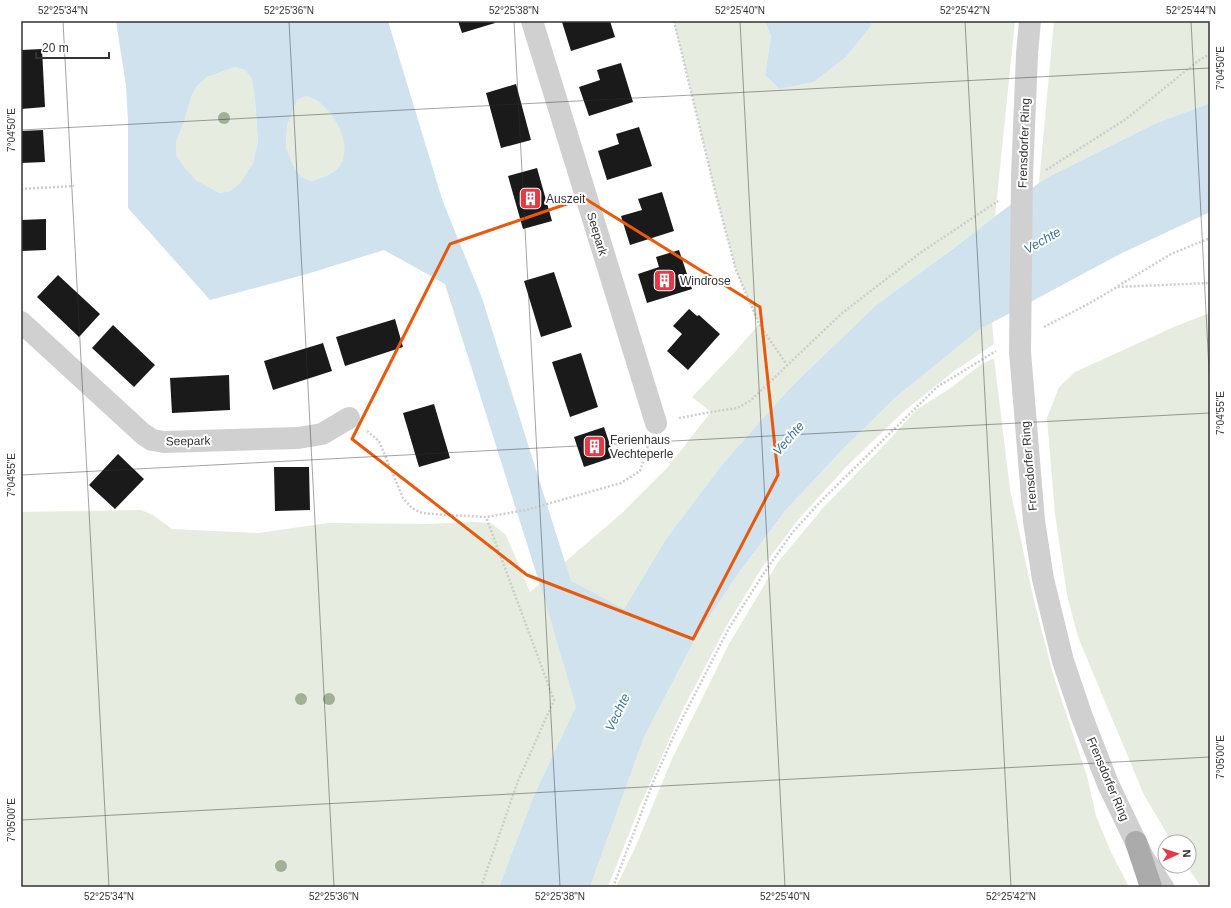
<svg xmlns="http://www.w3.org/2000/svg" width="1231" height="908" font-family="Helvetica,sans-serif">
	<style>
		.green { fill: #e6ecdf }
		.water { fill: #cfe2ee; fill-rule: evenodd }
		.building { fill: #1a1a1a }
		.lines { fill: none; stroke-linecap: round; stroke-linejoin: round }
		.path { stroke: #cdcdcd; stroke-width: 2.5; stroke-dasharray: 2 2; stroke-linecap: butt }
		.minor { stroke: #d0d0d0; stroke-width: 22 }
		.tertiary { stroke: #d0d0d0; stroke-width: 22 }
		.primary { stroke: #ababab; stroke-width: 22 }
		.tertiary-bridge { stroke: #d0d0d0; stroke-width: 22 }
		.tree { fill: #a2b095 }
		.marked { fill: none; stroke: #e8590c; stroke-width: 3; stroke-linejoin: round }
		.ticks { fill: none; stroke: #333; stroke-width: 1; stroke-opacity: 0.45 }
		.labels { text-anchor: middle; stroke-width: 4; stroke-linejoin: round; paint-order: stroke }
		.street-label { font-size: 12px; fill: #333; stroke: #fff }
		.poi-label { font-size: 12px; fill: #333; stroke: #fff; text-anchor: start }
		.water-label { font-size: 13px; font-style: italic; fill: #3f7597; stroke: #fff }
		.neatline { fill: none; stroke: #333; stroke-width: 1.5 }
		.ticks-label { font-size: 10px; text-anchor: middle; fill: #333 }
	</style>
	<rect width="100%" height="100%" fill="#fff"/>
	<path class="green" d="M674 21H765L771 36 765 75 779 89 814 82 846 57 871 26 872 21H1015L995 217 875 306 791 387 725 461 666 539 624 609 576 706 532 800 499 887H21V512L141 510 153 515 172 529 258 533 328 523 428 524 473 522 491 523 506 535 530 592 622 513 667 468 711 412 692 397 735 352 759 324 736 270 715 191Z
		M1054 21H1210V103L1154 124 1052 175 1039 183Z
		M235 67 245 70 252 79 255 101 258 141 253 163 240 183 230 191 219 193 196 180 185 168 176 155V142L184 122 192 95 197 86 207 77Z
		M306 96C310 98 316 99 320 103 337 117 356 149 337 169 331 175 320 178 312 181L301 177 293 165 286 148 287 126 297 100Z
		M1210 313V887H1201L1187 866H1189V842H1172L1144 795 1078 637 1067 595 1055 514 1047 418 1059 387 1075 372 1176 326Z
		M992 322 994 344 953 372 903 412 846 467 798 520 761 569 726 627 682 711 640 806 608 887H590L644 737 694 641 735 578 785 511 842 450 896 397 980 329Z
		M994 358 1010 489 1034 601 1053 674 1087 776 1096 816 1111 852 1129 887H616L635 848 672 759 729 644 778 562 824 507 889 440 916 410 952 387 980 365Z"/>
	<path class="water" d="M116 21H388L443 202 482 298 571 581 624 609 666 539 725 461 791 387 875 306 959 244 1039 183 1052 175 1154 124 1210 103V212L1120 254 980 329 896 397 842 450 785 511 735 578 694 641 644 737 590 887H499L532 800 576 706 545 601 445 284 384 250 307 274 210 300 128 208V121L126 86ZM235 67 245 70 252 79 255 101 258 141 253 163 240 183 230 191 219 193 196 180 185 168 176 155V142L184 122 192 95 197 86 207 77ZM306 96C310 98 316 99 320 103 337 117 355 149 337 169 331 175 320 178 312 181L301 177 293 165 286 148 287 126 297 100Z
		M765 21H872L871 26 846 57 814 82 779 89 765 75 771 36Z"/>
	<path class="building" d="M458 21H494L495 23 462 33Z
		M565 21H610L615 37 571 51 562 22Z
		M42 49 45 107 21 109V50Z
		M621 63 633 102 589 116 579 87 600 80 597 70Z
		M516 84 531 140 501 148 486 93Z
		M639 127 652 166 607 180 598 151 619 144 616 134Z
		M43 130 45 162 21 163V131Z
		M537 168 552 221 523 229 508 176Z
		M662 192 674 231 630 245 621 216 642 210 638 199Z
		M46 219V250L21 251V220Z
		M679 250 692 289 647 303 638 274 659 267 656 257Z
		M554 272 572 327 541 337 524 281Z
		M58 275 100 314 79 337 37 297Z
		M689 309 697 316 699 315 720 334 688 370 667 351 682 334 673 326Z
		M395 319 403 347 345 366 336 337Z
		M113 325 155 365 134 387 92 348Z
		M323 343 332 371 273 390 264 361Z
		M581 353 598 407 570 417 552 362Z
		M229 375 230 410 172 413 170 378Z
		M434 404 450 458 419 467 403 413Z
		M604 427 614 457 584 467 574 437Z
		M118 454 144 479 115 509 89 485Z
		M274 467H309L310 510 275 511Z"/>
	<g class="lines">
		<path class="path" d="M674 21 715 191 736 270 759 324 787 365
			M1046 170 1126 119 1198 61 1210 54
			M21 189 74 186
			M1118 286 1171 254 1210 238
			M1044 327 1090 303 1117 287 1210 283
			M679 418 711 412 737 408 750 401 841 314 920 253 998 201
			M367 431 379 441 403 498 412 508 422 513 432 514 486 517 526 510 621 483 640 471 648 445
			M481 887 518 781 554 700 486 517
			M613 887 654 780 676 731 729 628 762 576 792 533 821 501 937 387 996 351"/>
		<path class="minor" d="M532 21 656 423
			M21 322 143 434 152 440 164 442 298 438 322 434 349 418"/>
		<path class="tertiary" d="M1022 176 1027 54 1030 21
			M1020 352 1034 521 1043 579 1063 661 1082 717 1108 784 1143 857 1163 887"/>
		<path class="primary" d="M1136 842 1151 887"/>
		<path class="tertiary-bridge" d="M1020 352 1022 176"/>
	</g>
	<g class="tree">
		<circle cx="224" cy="118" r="6"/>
		<circle cx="301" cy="699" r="6"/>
		<circle cx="329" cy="699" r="6"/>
		<circle cx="281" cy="866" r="6"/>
	</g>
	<path class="marked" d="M584 198 760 307 778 475 693 639 527 575 352 439 450 244Z"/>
	<path class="ticks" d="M63 21 109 887M289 21 334 887M514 21 560 887M740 21 785 887M965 21 1011 887M1191 21 1210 389M21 130 1210 68M21 475 1210 413M21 820 1210 757"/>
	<defs>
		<symbol id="building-square" viewBox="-11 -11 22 22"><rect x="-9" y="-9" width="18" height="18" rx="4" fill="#e63946" stroke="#fff"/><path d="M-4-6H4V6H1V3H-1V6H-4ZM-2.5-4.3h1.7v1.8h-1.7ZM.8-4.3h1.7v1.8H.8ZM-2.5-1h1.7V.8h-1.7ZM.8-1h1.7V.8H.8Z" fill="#fff"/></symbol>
	</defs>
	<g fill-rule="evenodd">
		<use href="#building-square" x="518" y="186" width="25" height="25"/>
		<use href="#building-square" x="652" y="268" width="25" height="25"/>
		<use href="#building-square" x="582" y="434" width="25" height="25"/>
	</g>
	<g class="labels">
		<g class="street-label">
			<text transform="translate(1024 143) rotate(-88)" y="4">Frensdorfer Ring</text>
			<text transform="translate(597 234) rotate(73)" y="4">Seepark</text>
			<text transform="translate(188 441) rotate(-1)" y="4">Seepark</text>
			<text transform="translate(1029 466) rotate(-95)" y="4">Frensdorfer Ring</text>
			<text transform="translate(1108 779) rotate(67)" y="4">Frensdorfer Ring</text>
		</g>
		<g class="poi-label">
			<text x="546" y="203">Auszeit</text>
			<text x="680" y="285">Windrose</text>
			<text x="610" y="444">Ferienhaus<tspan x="610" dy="14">Vechteperle</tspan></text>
		</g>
		<g class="water-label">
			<text transform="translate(1042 240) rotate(-30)" y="5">Vechte</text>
			<text transform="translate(788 438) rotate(-49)" y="5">Vechte</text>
			<text transform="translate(617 712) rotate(-64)" y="5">Vechte</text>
		</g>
	</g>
	<rect width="1231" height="908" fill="none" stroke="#ffffff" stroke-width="44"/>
	<g transform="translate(1177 854) rotate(87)"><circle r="19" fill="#ffffff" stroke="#adadad"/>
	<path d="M0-3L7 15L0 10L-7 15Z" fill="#e63946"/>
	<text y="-6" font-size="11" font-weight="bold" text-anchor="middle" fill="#333333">N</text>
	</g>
	<path d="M36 52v6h73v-6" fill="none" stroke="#333333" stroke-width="2"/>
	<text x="42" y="52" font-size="12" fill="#333333" stroke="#ffffff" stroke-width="3" paint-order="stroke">20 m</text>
	<rect x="22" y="22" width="1187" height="864" class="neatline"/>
	<g class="ticks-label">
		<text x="63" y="14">52°25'34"N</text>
		<text x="289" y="14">52°25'36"N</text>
		<text x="514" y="14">52°25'38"N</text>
		<text x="740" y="14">52°25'40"N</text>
		<text x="965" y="14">52°25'42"N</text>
		<text x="1191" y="14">52°25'44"N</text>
		<text transform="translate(1220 68) rotate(-90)" y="4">7°04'50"E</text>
		<text transform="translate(11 130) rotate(-90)" y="4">7°04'50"E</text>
		<text transform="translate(1220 413) rotate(-90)" y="4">7°04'55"E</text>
		<text transform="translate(11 475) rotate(-90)" y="4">7°04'55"E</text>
		<text transform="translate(1220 757) rotate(-90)" y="4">7°05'00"E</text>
		<text transform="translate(11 820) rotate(-90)" y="4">7°05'00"E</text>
		<text x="109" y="900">52°25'34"N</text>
		<text x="334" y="900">52°25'36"N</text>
		<text x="560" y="900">52°25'38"N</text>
		<text x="785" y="900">52°25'40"N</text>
		<text x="1011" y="900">52°25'42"N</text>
	</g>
</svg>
